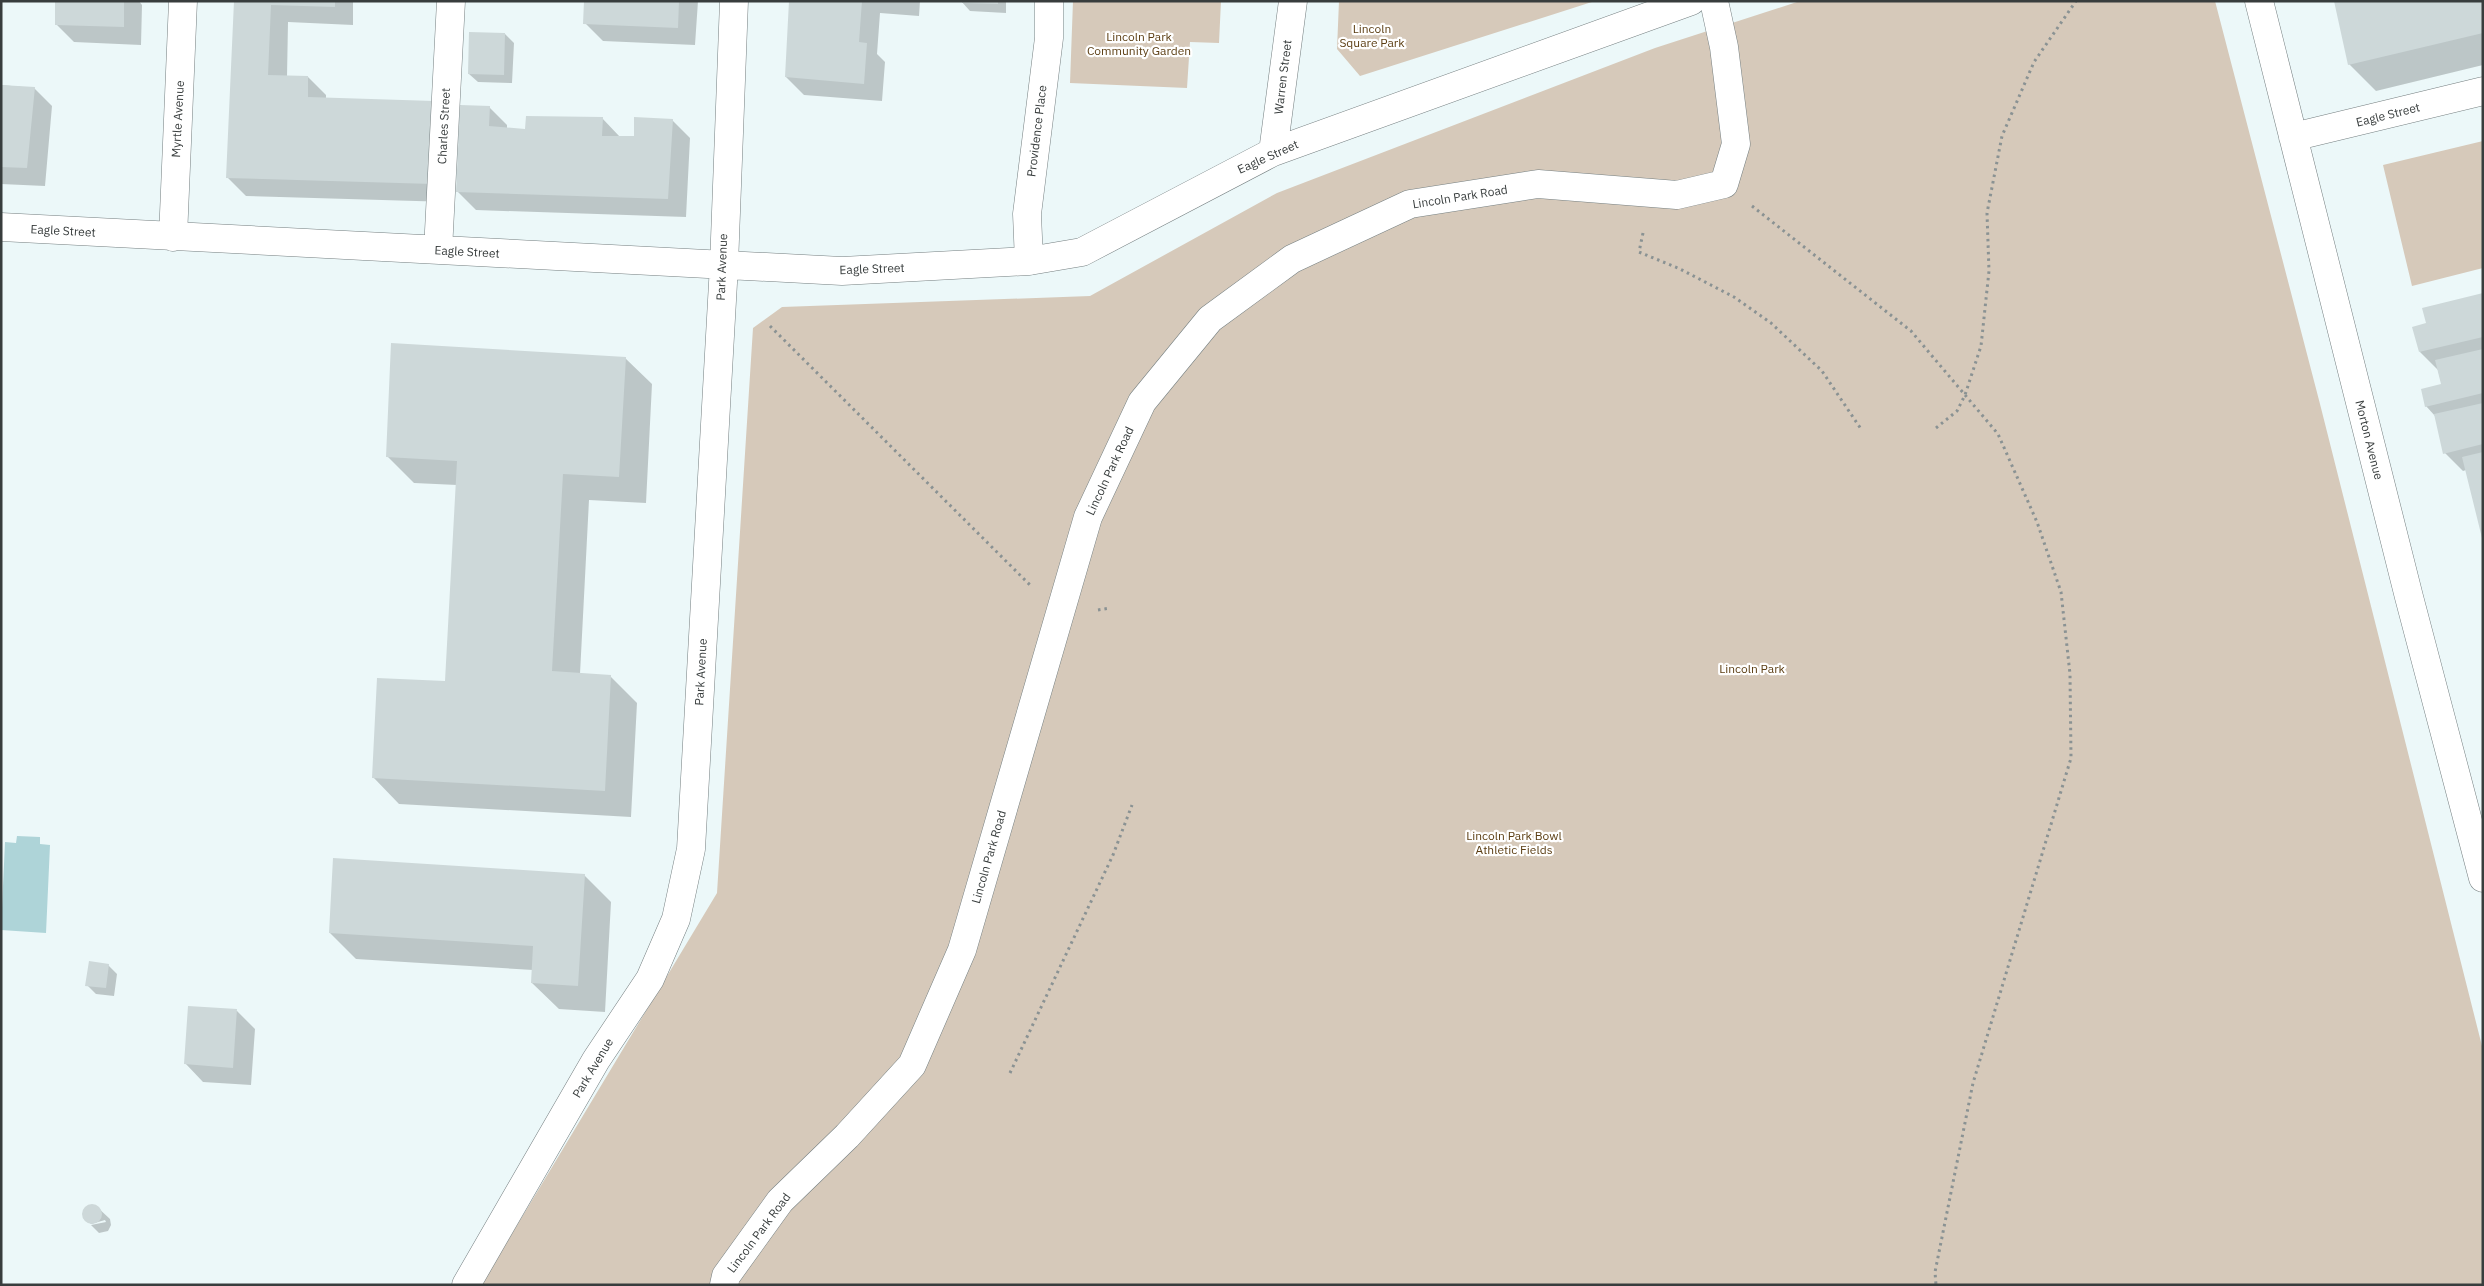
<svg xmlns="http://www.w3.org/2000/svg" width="2484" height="1286" font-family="'IBM Plex Sans',sans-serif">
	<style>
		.green { fill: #d6c9ba }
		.water { fill: #aed4d8 }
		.shadow { fill: #0003 }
		.building { fill: #cdd8d9 }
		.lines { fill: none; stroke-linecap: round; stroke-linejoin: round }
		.minor-casing { stroke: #757f80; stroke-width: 29 }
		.path { stroke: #8a9293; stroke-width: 3; stroke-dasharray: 2.5 4; stroke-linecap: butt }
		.minor { stroke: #fff; stroke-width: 28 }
		.labels { text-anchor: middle; stroke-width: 4.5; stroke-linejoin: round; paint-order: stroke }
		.park-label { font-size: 12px; fill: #5b3d12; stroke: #fff }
		.street-label { font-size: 12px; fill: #383d3d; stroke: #fff }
	</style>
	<rect width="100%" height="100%" fill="#ecf8f9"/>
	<path class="green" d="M1073 1H1221L1219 43 1190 42 1187 88 1070 83Z
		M1339 1H1595L1360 76 1337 49Z
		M1800 1H2215L2320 404 2483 1050V1285H481L717 893 753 328 782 307 1090 296 1277 193 1655 48Z
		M2483 141V268L2412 286 2383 165Z"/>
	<path class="water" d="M17 836 40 837V844L50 845 46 933 1 930 5 842 16 843Z"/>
	<path class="shadow" d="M56 1H139L142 5 141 45 74 42 56 24Z
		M235 1H353V25L288 22 287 77H308L326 95V99L450 202 246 196 227 177Z
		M586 1H698L695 45 603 41 585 23Z
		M790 1H920L919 16 880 13 877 54 885 62 882 101 804 95 786 77Z
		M961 1H1006V13L970 11Z
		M2483 1V65L2376 91 2349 64Z
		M505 34 514 43 512 83 478 82 469 74Z
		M1 85 34 88 52 106 45 186 1 184Z
		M489 107 507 125V129L527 130 602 118 620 137H635L672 120 690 138 686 217 476 210 458 192Z
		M2483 294V535L2466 470 2463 471 2445 453 2435 416 2426 406 2442 385 2438 370 2420 352 2427 324Z
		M625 358 652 384 646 503 589 500 580 674 610 676 637 703 631 817 399 804 373 777 447 682 457 485 414 483 387 456Z
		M584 875 611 902 605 1012 559 1009 532 983 533 970 356 959 330 933Z
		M108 965 117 974 114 996 96 994 87 985Z
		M189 1007 237 1011 255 1029 251 1085 203 1082 185 1063Z
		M91 1205 96 1206 110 1219 111 1225 108 1231 99 1233 91 1225 106 1222 105 1220 91 1224 83 1216 84 1210Z"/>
	<path class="building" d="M55 1H124V27L55 25Z
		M234 1H335V7L271 5 268 75 308 76V97L434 101 433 184 226 178Z
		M584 1H679L678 28 583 24Z
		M789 1H862L859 42 867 43 864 84 785 77Z
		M962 1H998V4L962 3Z
		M2334 1H2483V33L2348 65Z
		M469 32 505 33 504 75 468 74Z
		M1 85 35 87 27 168 1 167Z
		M460 105 490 106 489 126 525 129 526 116 603 117 602 136H634V117L673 119 668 199 456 192Z
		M2483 293V337L2419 352 2412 327 2426 323 2422 308Z
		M391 343 626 357 619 477 563 474 552 671 611 675 605 791 372 778 377 678 445 681 457 461 386 457Z
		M2483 349V393L2425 407 2421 389 2441 384 2435 360Z
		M2483 403V444L2443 454 2434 414Z
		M2483 452V538H2482L2462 457Z
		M333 858 585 874 578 986 531 983 533 946 329 933Z
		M89 961 109 964 106 988 85 986Z
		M188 1006 237 1009 233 1068 184 1064Z
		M82 1214a10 10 0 1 1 20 0a10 10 0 1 1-20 0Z"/>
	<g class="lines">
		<defs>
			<path id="minor" d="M2259 1 2409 597 2483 878
				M2293 137 2483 91
				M1273 152 1293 1
				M1 227 842 271 1029 261 1082 252 1273 152 1691 1
				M173 237 183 1
				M438 250 451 1
				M1029 261 1027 214 1049 38V1
				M466 1285 596 1060 650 979 676 919 691 849 724 265 734 1
				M724 1285 726 1276 780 1201 847 1136 912 1065 962 950 1088 517 1142 402 1210 319 1292 259 1410 204 1538 184 1677 195 1724 184 1736 144 1724 47 1714 1"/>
		</defs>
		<use href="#minor" class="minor-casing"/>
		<path class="path" d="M1752 206 1911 331 1998 434 2037 522 2061 592 2070 674 2071 758 1973 1083 1935 1272 1936 1285
			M1643 233 1639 252 1680 269 1734 297 1771 323 1822 371 1861 429
			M770 326 1030 585
			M1936 428 1957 411 1965 395 1981 346 1989 271 1987 213 2002 136 2034 62 2076 1
			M1098 610 1110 608
			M1010 1073 1113 855 1132 805"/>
		<use href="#minor" class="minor"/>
	</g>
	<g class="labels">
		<g class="park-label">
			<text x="1372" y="33">Lincoln<tspan x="1372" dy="14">Square Park</tspan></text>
			<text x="1139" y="41">Lincoln Park<tspan x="1139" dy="14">Community Garden</tspan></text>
			<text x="1752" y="673">Lincoln Park</text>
			<text x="1514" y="840">Lincoln Park Bowl<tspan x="1514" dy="14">Athletic Fields</tspan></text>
		</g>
		<g class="street-label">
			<text transform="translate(1283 77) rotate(-83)" y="4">Warren Street</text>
			<text transform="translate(2388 115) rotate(-14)" y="4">Eagle Street</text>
			<text transform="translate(178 119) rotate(-87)" y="4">Myrtle Avenue</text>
			<text transform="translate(444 126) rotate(-87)" y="4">Charles Street</text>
			<text transform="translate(1037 131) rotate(-83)" y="4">Providence Place</text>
			<text transform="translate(1268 157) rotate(-24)" y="4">Eagle Street</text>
			<text transform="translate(1460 197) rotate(-9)" y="4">Lincoln Park Road</text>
			<text transform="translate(63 231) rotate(3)" y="4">Eagle Street</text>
			<text transform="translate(467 252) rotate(3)" y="4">Eagle Street</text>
			<text transform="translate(722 267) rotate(-88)" y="4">Park Avenue</text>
			<text transform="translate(872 269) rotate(-2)" y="4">Eagle Street</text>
			<text transform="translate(2369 440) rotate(76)" y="4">Morton Avenue</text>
			<text transform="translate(1110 471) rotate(-65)" y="4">Lincoln Park Road</text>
			<text transform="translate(701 672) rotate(-87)" y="4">Park Avenue</text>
			<text transform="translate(989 857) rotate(-74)" y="4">Lincoln Park Road</text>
			<text transform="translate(593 1068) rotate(-59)" y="4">Park Avenue</text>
			<text transform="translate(759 1233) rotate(-53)" y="4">Lincoln Park Road</text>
		</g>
	</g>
	<rect width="2484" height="1286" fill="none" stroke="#383d3d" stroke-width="5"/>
</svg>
